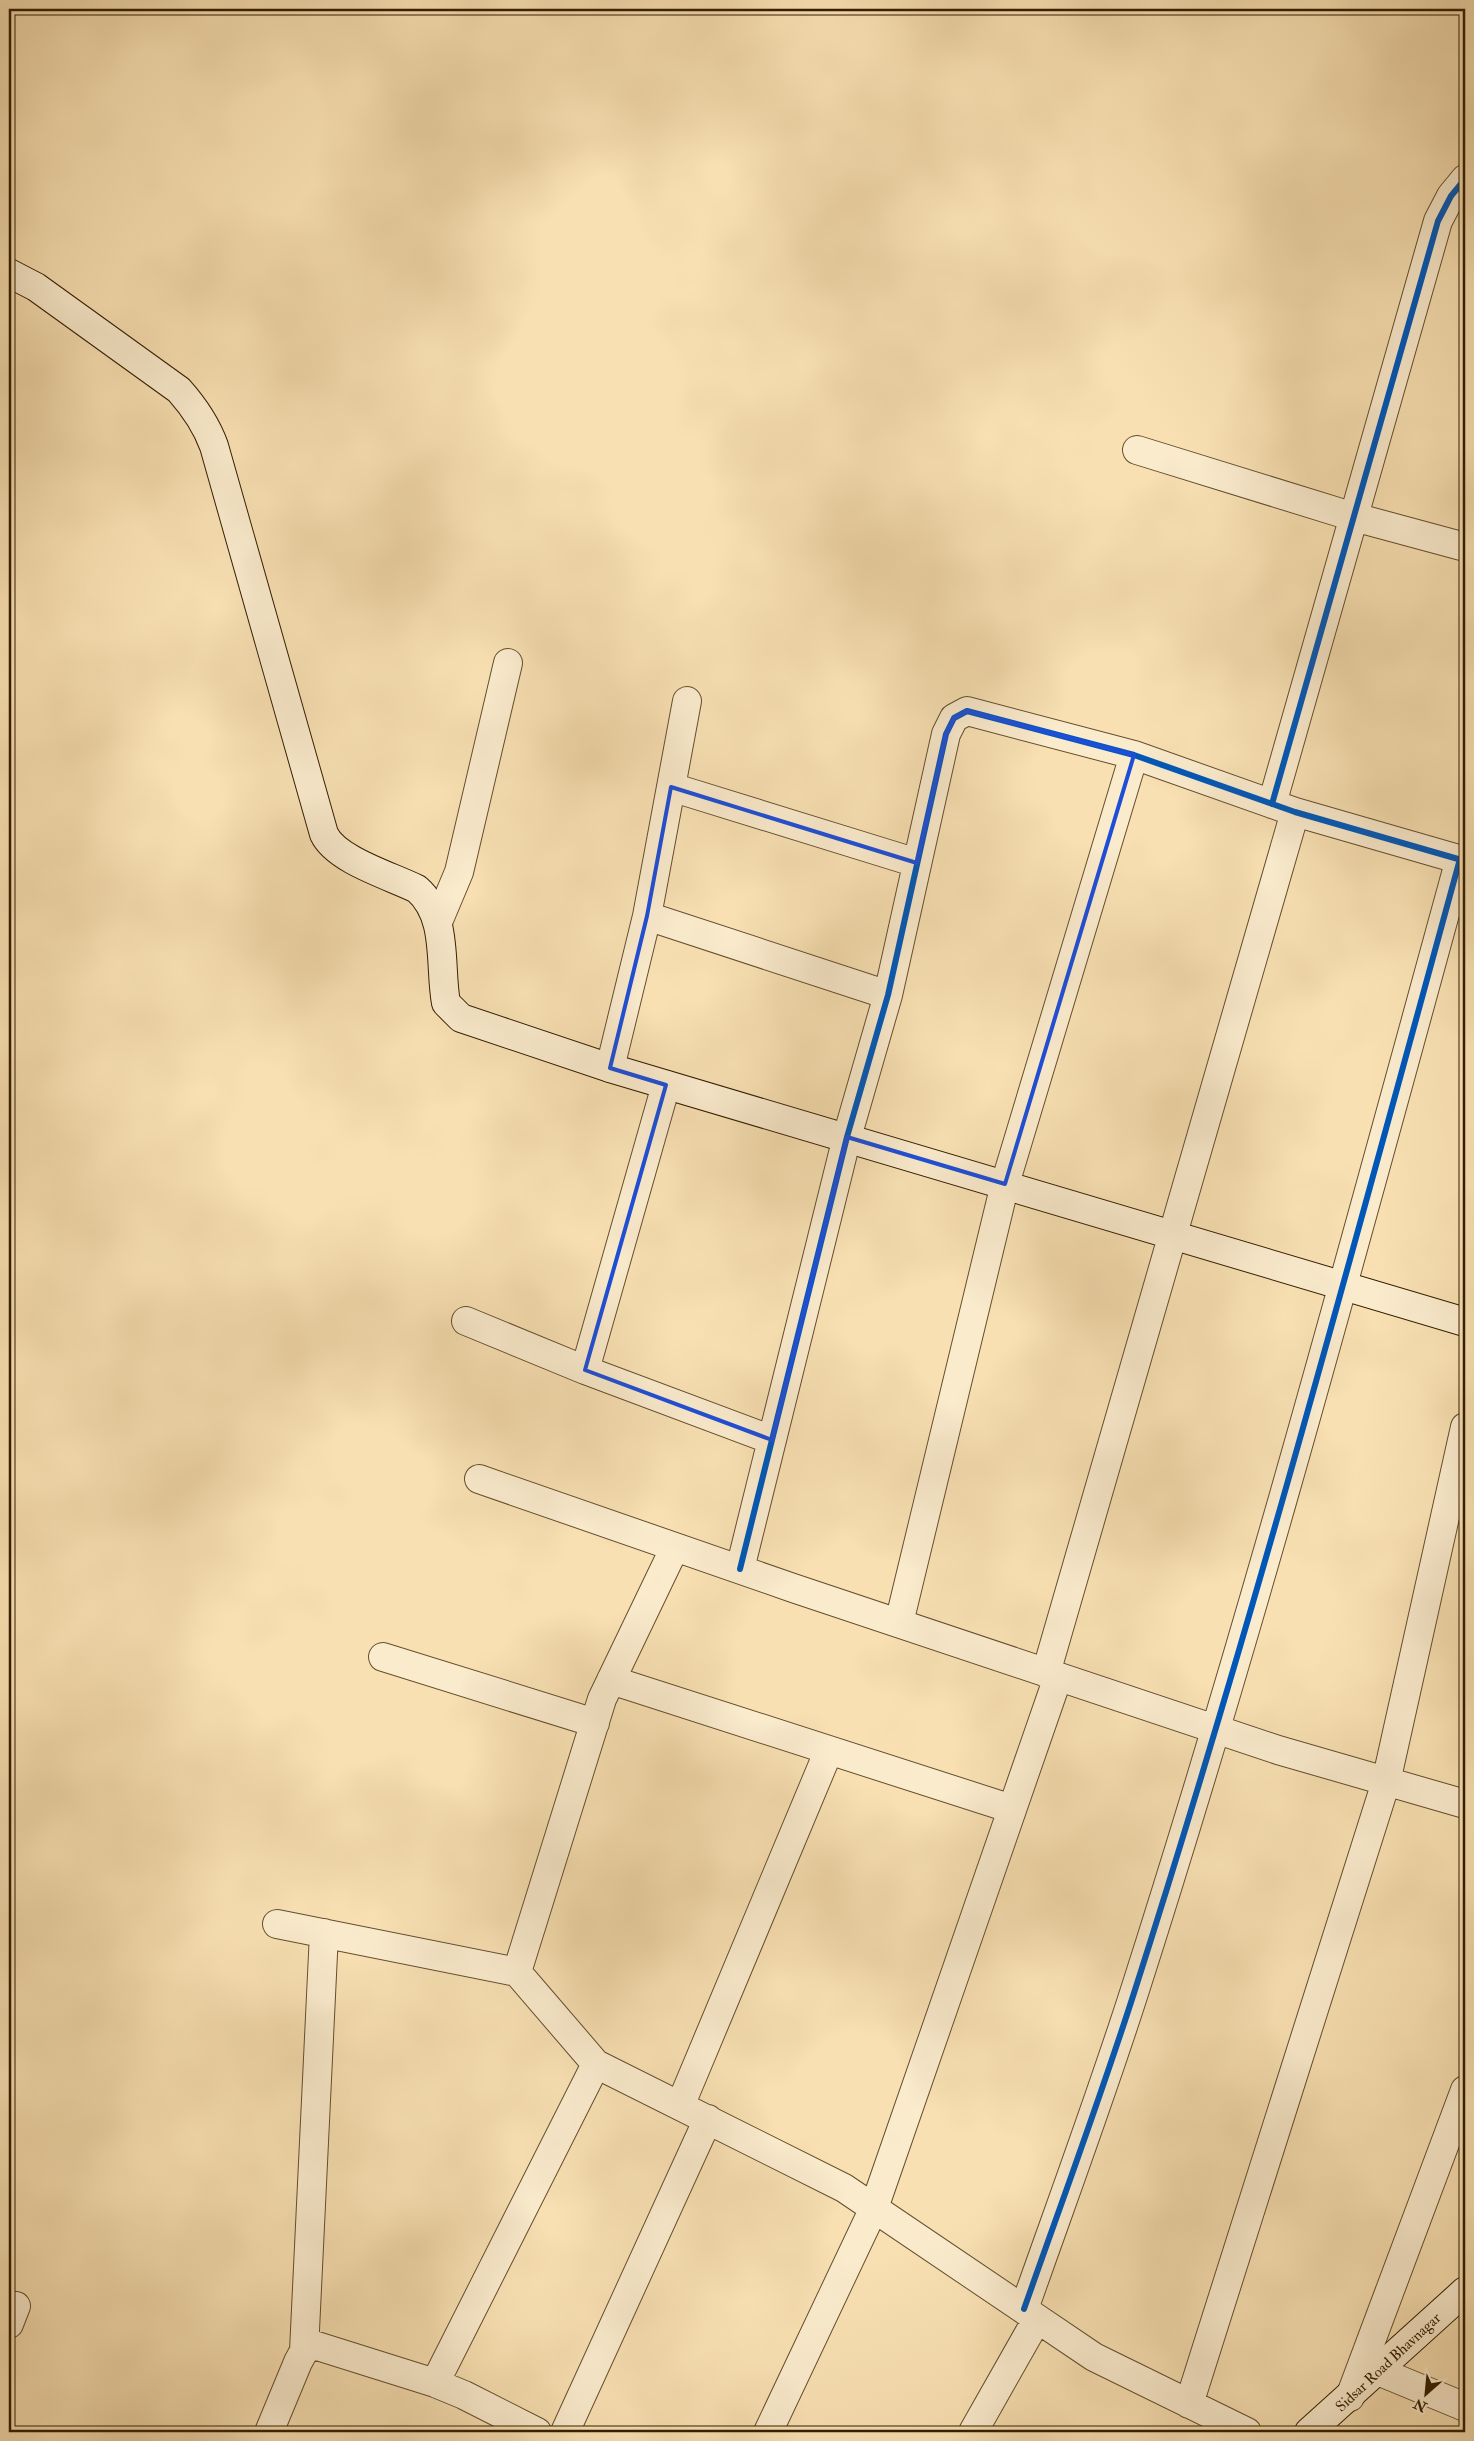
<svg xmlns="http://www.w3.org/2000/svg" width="1474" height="2441" font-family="'IM FELL Double Pica',serif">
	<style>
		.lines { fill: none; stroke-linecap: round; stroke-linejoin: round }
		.street-casing { stroke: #644e2d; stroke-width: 30 }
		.secondary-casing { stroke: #331d01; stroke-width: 30 }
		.street { stroke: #faebcd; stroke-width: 28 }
		.secondary { stroke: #faebcd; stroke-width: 28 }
		.cycleway-casing { stroke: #faebcd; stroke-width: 9 }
		.cycleway { stroke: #0057b8; stroke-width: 6 }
		.marked { fill: none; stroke: #1d4ed8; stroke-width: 4; stroke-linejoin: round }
		.labels { text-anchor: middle; stroke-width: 5; stroke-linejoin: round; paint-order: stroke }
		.street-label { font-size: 15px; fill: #331d01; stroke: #faebcd }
	</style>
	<rect width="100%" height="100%" fill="#f8e0b2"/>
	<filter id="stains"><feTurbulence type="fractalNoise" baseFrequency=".004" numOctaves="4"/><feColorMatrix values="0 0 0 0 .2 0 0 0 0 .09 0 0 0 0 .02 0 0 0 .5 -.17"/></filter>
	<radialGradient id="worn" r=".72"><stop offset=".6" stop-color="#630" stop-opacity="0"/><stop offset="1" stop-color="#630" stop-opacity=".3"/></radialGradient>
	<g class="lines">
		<defs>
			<path id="street" d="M1137 450 1354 517 1465 547
				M671 787 917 863
				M1272 804 1438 221 1451 196 1465 179
				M647 916 888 995
				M438 922 459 872 508 663
				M610 1068 647 916 687 701
				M466 1321 585 1370 772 1440
				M585 1370 666 1085
				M479 1479 793 1588 1278 1750 1465 1804
				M675 1547 602 1699 517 1972 596 2064 844 2188 1094 2357 1247 2432
				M740 1569 847 1137 888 995 946 734 954 718 967 711 1134 755 1295 812 1465 861
				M899 1623 1005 1184 1134 755
				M383 1657 595 1723
				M1046 1673 1295 812
				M611 1680 1012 1809
				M277 1924 517 1972
				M680 2106 829 1750
				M1024 2309C1061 2204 1100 2099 1134 1993 1254 1619 1356 1238 1460 859
				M9 2324 16 2306
				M304 2351 324 1933
				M1378 2371 1465 2407
				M435 2383 596 2064
				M1350 2397 1465 2090
				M1189 2404 1386 1782 1465 1427
				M269 2432 298 2362 304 2351 314 2345 435 2383 464 2395 537 2432
				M565 2432 708 2119
				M768 2432 874 2208 1058 1677
				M973 2432 1037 2319"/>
			<path id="secondary" d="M9 273 36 287 179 390C195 408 206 424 214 446L324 834C336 860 391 876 417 889 449 917 439 965 446 1003L461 1018 610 1068 1465 1322
				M1309 2432 1465 2291"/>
		</defs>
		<use href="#street" class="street-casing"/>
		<use href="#secondary" class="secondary-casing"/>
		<use href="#street" class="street"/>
		<use href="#secondary" class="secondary"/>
		<defs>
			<path id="cycleway" d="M1272 804 1438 221 1451 196 1465 179
				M740 1569 847 1137 888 995 946 734 954 718 967 711 1134 755 1295 812 1465 861
				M1024 2309C1061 2204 1100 2099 1134 1993 1254 1619 1356 1238 1460 859"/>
		</defs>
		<use href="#cycleway" class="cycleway-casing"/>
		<use href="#cycleway" class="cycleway"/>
	</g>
	<path class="marked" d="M967 711 1134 755 1005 1184 847 1137 772 1440 585 1370 666 1085 610 1068 647 916 671 787 917 863 946 734 954 718Z"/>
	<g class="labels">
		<g class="street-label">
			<text transform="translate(1388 2362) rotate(-43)" y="5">Sidsar Road Bhavnagar</text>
		</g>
	</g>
	<rect width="1474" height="2441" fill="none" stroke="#f8e0b2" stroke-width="30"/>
	<rect x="10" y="10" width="1454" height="2421" fill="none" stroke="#331d01" stroke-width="2.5"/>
	<rect x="15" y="15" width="1444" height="2411" fill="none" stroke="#331d01"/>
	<g transform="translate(1426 2394) rotate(207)" stroke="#faebcd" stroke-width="4" paint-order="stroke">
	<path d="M0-4L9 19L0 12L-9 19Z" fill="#331d01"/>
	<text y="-8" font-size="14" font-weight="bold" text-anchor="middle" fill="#331d01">N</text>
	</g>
	<rect width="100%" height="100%" filter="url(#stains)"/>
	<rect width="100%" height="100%" fill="url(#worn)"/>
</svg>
